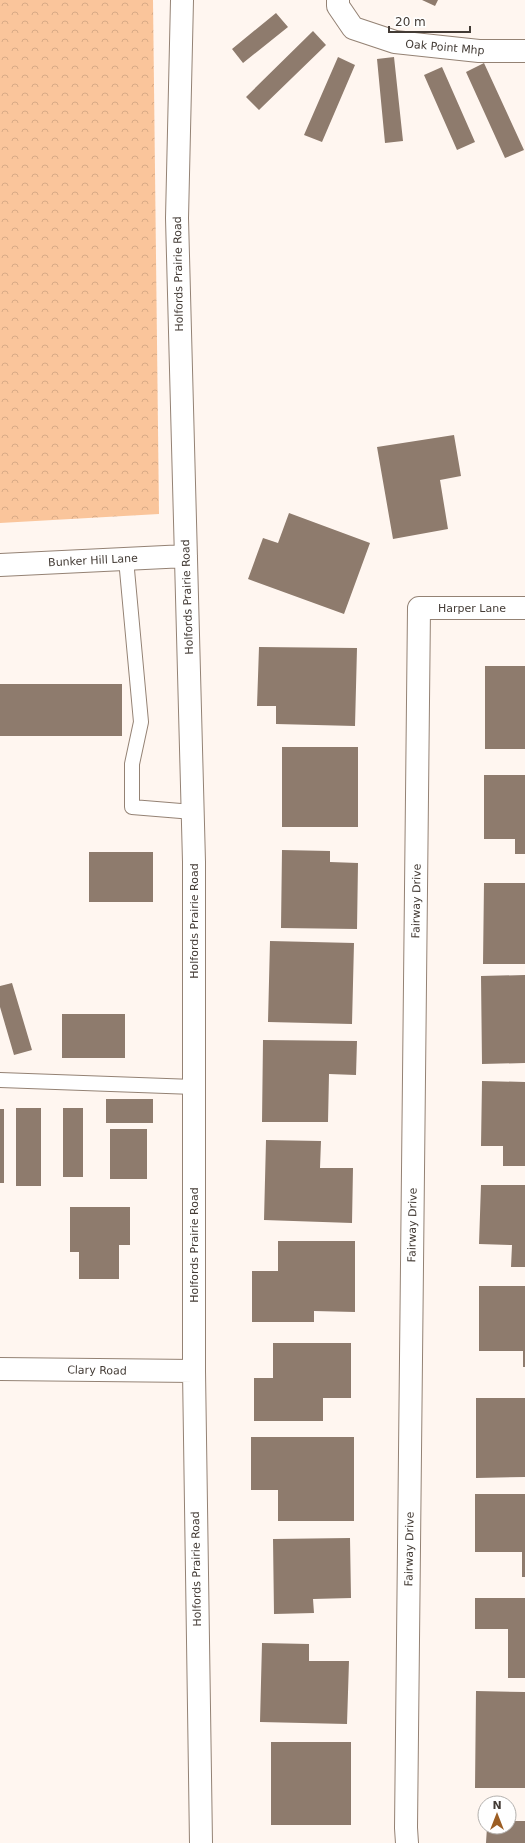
<svg xmlns="http://www.w3.org/2000/svg" width="525" height="1843" font-family="'DejaVu Sans',sans-serif">
	<style>
		.forest { fill: url(#forest-crowns) }
		.building { fill: #8e7b6d }
		.lines { fill: none; stroke-linecap: round; stroke-linejoin: round }
		.lane-casing { stroke: #948274; stroke-width: 16 }
		.street-casing { stroke: #948274; stroke-width: 24 }
		.lane { stroke: #fff; stroke-width: 14 }
		.street { stroke: #fff; stroke-width: 22 }
		.labels { text-anchor: middle; stroke-width: 4; stroke-linejoin: round; paint-order: stroke }
		.street-label { font-size: 11px; fill: #433b35; stroke: #fff }
	</style>
	<defs>
		<pattern id="forest-crowns" width="20" height="18" patternUnits="userSpaceOnUse"><rect width="20" height="18" fill="#fac59b"/><path d="M2 6a3 3 0 1 1 6 0M12 15a3 3 0 1 1 6 0" fill="none" stroke="#d8aa86"/></pattern>
	</defs>
	<rect width="100%" height="100%" fill="#fff6f0"/>
	<path class="forest" d="M0 0H153L159 514 0 523Z"/>
	<path class="building" d="M422 0H438L435 6Z
		M276 13 288 27 243 63 232 49Z
		M313 31 326 45 259 110 246 97Z
		M338 57 355 65 322 142 304 135Z
		M394 57 403 141 385 143 377 59Z
		M484 63 524 150 505 158 466 72Z
		M442 67 475 142 457 150 424 75Z
		M454 435 461 476 440 480 448 529 393 539 377 447Z
		M289 513 370 543 344 614 248 579 263 538 278 543Z
		M259 647 357 648 355 726 276 724V706H257Z
		M485 666H525V749H485Z
		M0 684H122V736H0Z
		M282 747H358V827H282Z
		M484 775H525V854H515V839H484Z
		M282 850 330 851V862L358 863 357 929 281 928Z
		M89 852H153V902H89Z
		M484 883H525V964H483Z
		M270 941 354 943 352 1024 268 1022Z
		M525 975V1063L482 1064 481 976Z
		M12 983 32 1050 14 1055 0 1007V986Z
		M62 1014H125V1058H62Z
		M263 1040 357 1041 356 1075 329 1074 328 1122H262Z
		M482 1081 525 1082V1166H503V1146H481Z
		M106 1099H153V1123H106Z
		M16 1108H41V1186H16Z
		M63 1108H83V1177H63Z
		M0 1109H4V1183H0Z
		M110 1129H147V1179H110Z
		M266 1140 321 1141 320 1168H353L352 1223 264 1220Z
		M481 1185H525V1267H511L512 1245 479 1244Z
		M70 1207H130V1245H119V1279H79V1252H70Z
		M278 1241H355V1312L314 1311V1322H252V1271H278Z
		M479 1286H525V1367H523V1351H479Z
		M273 1343H351V1398H323V1421H254V1378H273Z
		M476 1398H525V1477L476 1478Z
		M251 1437H354V1521H278V1490H251Z
		M475 1494H525V1577H522V1552H475Z
		M350 1538 351 1598 313 1599 314 1613 274 1614 273 1539Z
		M475 1598H525V1678H508V1629H475Z
		M262 1643 309 1644V1661H349L347 1724 260 1722Z
		M476 1691 525 1692V1788H475Z
		M271 1742H351V1825H271Z
		M509 1821H525V1843H486L487 1827H509Z"/>
	<g class="lines">
		<defs>
			<path id="lane" d="M126 559 141 722 132 764V807L193 812
				M0 1080 194 1087"/>
			<path id="street" d="M182 0 177 218 194 862V1371L201 1843
				M338 0V6L353 28 395 42 479 51H525
				M0 565 186 556
				M0 1369 194 1371
				M407 1843 406 1828 419 608H525"/>
		</defs>
		<use href="#lane" class="lane-casing"/>
		<use href="#street" class="street-casing"/>
		<use href="#lane" class="lane"/>
		<use href="#street" class="street"/>
	</g>
	<g class="labels">
		<g class="street-label">
			<text transform="translate(445 47) rotate(5)" y="4">Oak Point Mhp</text>
			<text transform="translate(178 274) rotate(-91)" y="4">Holfords Prairie Road</text>
			<text transform="translate(93 560) rotate(-3)" y="4">Bunker Hill Lane</text>
			<text transform="translate(187 597) rotate(-92)" y="4">Holfords Prairie Road</text>
			<text x="472" y="612">Harper Lane</text>
			<text transform="translate(416 901) rotate(-89)" y="4">Fairway Drive</text>
			<text transform="translate(194 921) rotate(-90)" y="4">Holfords Prairie Road</text>
			<text transform="translate(412 1225) rotate(-89)" y="4">Fairway Drive</text>
			<text transform="translate(194 1245) rotate(-90)" y="4">Holfords Prairie Road</text>
			<text transform="translate(97 1370) rotate(1)" y="4">Clary Road</text>
			<text transform="translate(409 1549) rotate(-89)" y="4">Fairway Drive</text>
			<text transform="translate(196 1569) rotate(-91)" y="4">Holfords Prairie Road</text>
		</g>
	</g>
	<g transform="translate(497 1815)"><circle r="19" fill="#ffffff" stroke="#b4b1ae"/>
	<path d="M0-3L7 15L0 10L-7 15Z" fill="#9c5e24"/>
	<text y="-6" font-size="11" font-weight="bold" text-anchor="middle" fill="#433b35">N</text>
	</g>
	<path d="M389 26v6h81v-6" fill="none" stroke="#433b35" stroke-width="2"/>
	<text x="395" y="26" font-size="12" fill="#433b35" stroke="#ffffff" stroke-width="3" paint-order="stroke">20 m</text>
</svg>
